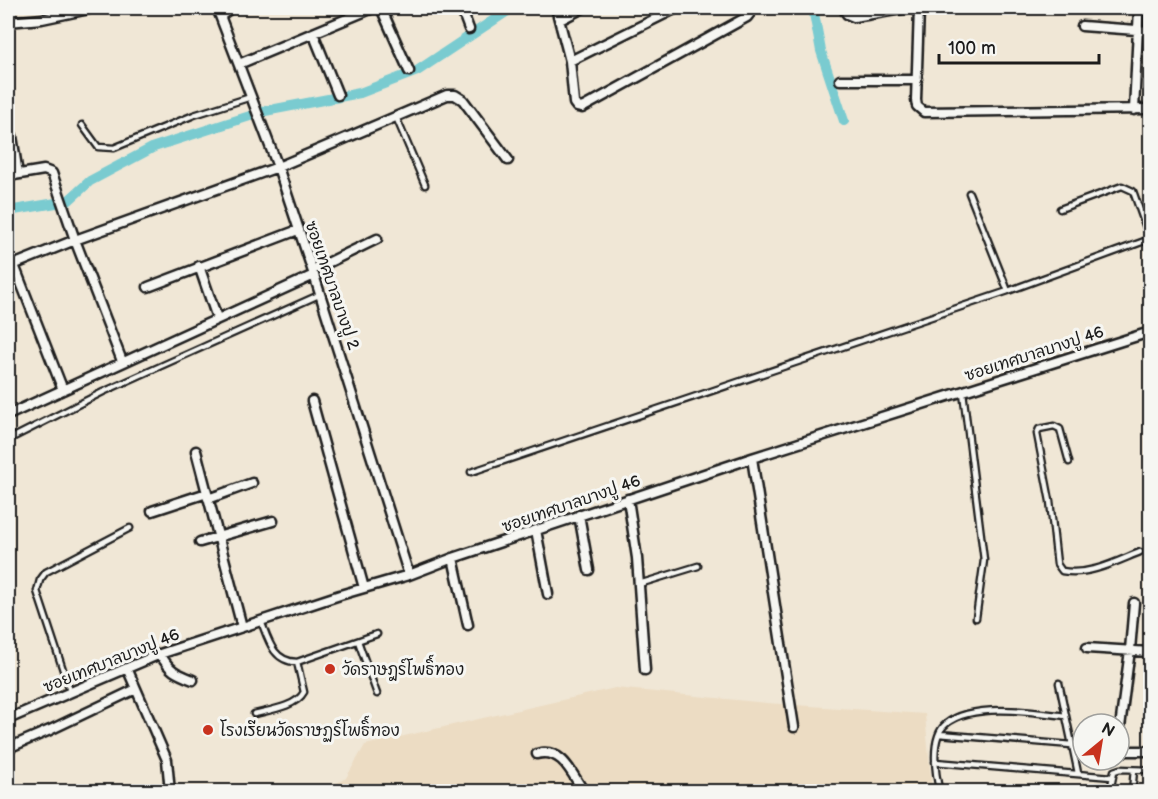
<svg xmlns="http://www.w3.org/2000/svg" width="1158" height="799" font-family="'Balsamiq Sans','Playpen Sans Thai',sans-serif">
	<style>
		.built { fill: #ecdcc3 }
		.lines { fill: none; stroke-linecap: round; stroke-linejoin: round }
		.canal { stroke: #7acbd0; stroke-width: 10 }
		.lane-casing { stroke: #1c1c1c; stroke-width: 9 }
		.street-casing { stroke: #1c1c1c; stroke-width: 13 }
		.lane { stroke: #f6f6f2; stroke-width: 4.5 }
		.street { stroke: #f6f6f2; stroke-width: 8 }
		.poi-dot { fill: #c8321e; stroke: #f6f6f2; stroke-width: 2 }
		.labels { text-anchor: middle; stroke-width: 6; stroke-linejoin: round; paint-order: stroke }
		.street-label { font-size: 16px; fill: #1c1c1c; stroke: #f6f6f2 }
		.poi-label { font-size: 16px; fill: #1c1c1c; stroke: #f6f6f2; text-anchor: start }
	</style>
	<rect width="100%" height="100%" fill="#f0e7d6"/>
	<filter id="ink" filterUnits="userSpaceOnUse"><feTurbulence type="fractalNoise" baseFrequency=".0167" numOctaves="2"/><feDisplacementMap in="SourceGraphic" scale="12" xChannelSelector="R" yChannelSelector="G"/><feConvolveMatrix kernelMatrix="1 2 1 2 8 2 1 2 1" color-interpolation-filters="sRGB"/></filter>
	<g filter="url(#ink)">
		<path class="built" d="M615 688 767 703 925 714 932 791 320 792 346 778 365 745Z"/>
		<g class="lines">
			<path class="canal" d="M813 8 821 51 844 121
				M265 111 360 93 417 71 512 8
				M8 211 68 201 90 181 154 147 253 115"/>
			<defs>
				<path id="lane" d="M221 18 234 8
					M396 117 425 185
					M82 125 98 147 114 148 194 115 251 97
					M969 193 1008 291
					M1060 209 1122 186 1133 191 1150 239
					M963 392 984 560 976 618
					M8 440 103 392 321 294
					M1069 462 1060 429 1054 426 1039 429 1037 434 1050 501 1057 564 1062 571C1089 576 1115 562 1140 552
					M471 472 1008 291 1150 239
					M639 584 698 566
					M261 621C268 639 273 662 297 662L377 634
					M358 641 377 694
					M1059 683 1078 773
					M70 691 37 591 40 580 46 572 130 528
					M254 714C270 710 296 707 304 692L297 662
					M939 734 1072 745
					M935 762 1112 777
					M940 792C935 774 930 737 946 724 972 702 1035 712 1066 716
					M1110 792 1114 771 1120 769 1150 770
					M1132 792 1134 770"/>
				<path id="street" d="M217 8 278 167 314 275 409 575
					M381 8 409 71
					M461 8 469 29
					M556 8 570 61 574 103 577 107 582 108 747 17 751 12 750 8
					M843 8 847 14 854 17 908 8
					M919 8 916 100 917 106 924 112 1150 109
					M560 20 583 8
					M8 22 42 19 94 8
					M1082 26 1150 31
					M313 33 338 95
					M570 61 677 8
					M239 64 373 8
					M840 80H917
					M1134 110 1139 8
					M12 136 18 174
					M8 176 44 170 52 173 75 240 122 361
					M14 265 63 390
					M199 266 217 318
					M8 267 75 240 278 167 447 95H455L463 100 508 160
					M313 270 377 239
					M148 287 298 230
					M312 401 364 588
					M8 415 314 275
					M196 451 242 627
					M752 458 794 727
					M208 499 252 483
					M628 499 637 558 645 670
					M152 511 207 493
					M579 515 589 570
					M536 530 548 594
					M200 542 273 521
					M453 558 468 625
					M1087 648 1150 652
					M160 654C170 671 175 673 193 680
					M127 668 167 760 170 792
					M8 719 160 654 340 595 409 575 453 558 752 458 1150 332
					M1119 735 1130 650 1134 603
					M1119 746 1124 751H1150
					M8 748 50 730 136 689
					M537 754C562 747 572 774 584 792"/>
			</defs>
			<use href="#lane" class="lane-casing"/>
			<use href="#street" class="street-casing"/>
			<use href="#lane" class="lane"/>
			<use href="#street" class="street"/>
		</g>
	</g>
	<g class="poi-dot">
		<circle cx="330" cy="669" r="6"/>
		<circle cx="208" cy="730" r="6"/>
	</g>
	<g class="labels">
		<g class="street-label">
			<text transform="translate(333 285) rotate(71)" y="6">ซอยเทศบาลบางปู 2</text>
			<text transform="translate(1034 353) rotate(-18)" y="6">ซอยเทศบาลบางปู 46</text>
			<text transform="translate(571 503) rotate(-19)" y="6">ซอยเทศบาลบางปู 46</text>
			<text transform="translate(111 660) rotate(-22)" y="6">ซอยเทศบาลบางปู 46</text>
		</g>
		<g class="poi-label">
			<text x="342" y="675">วัดราษฎร์โพธิ์ทอง</text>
			<text x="220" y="736">โรงเรียนวัดราษฏร์โพธิ์ทอง</text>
		</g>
	</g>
	<rect width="1158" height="799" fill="none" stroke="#f6f6f2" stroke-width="30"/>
	<rect x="15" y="15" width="1128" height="769" fill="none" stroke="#1c1c1c" stroke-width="2" filter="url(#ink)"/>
	<g transform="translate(1101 742) rotate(30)"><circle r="28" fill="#f6f6f2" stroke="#9f9f9c" stroke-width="1.5"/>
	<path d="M0-4.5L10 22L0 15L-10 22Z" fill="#c8321e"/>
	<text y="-9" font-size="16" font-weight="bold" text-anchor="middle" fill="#1c1c1c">N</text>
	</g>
	<path d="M939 54v9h160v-9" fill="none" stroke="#1c1c1c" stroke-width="3"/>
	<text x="948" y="54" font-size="18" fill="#1c1c1c" stroke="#f6f6f2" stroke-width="4.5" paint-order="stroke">100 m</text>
</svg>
